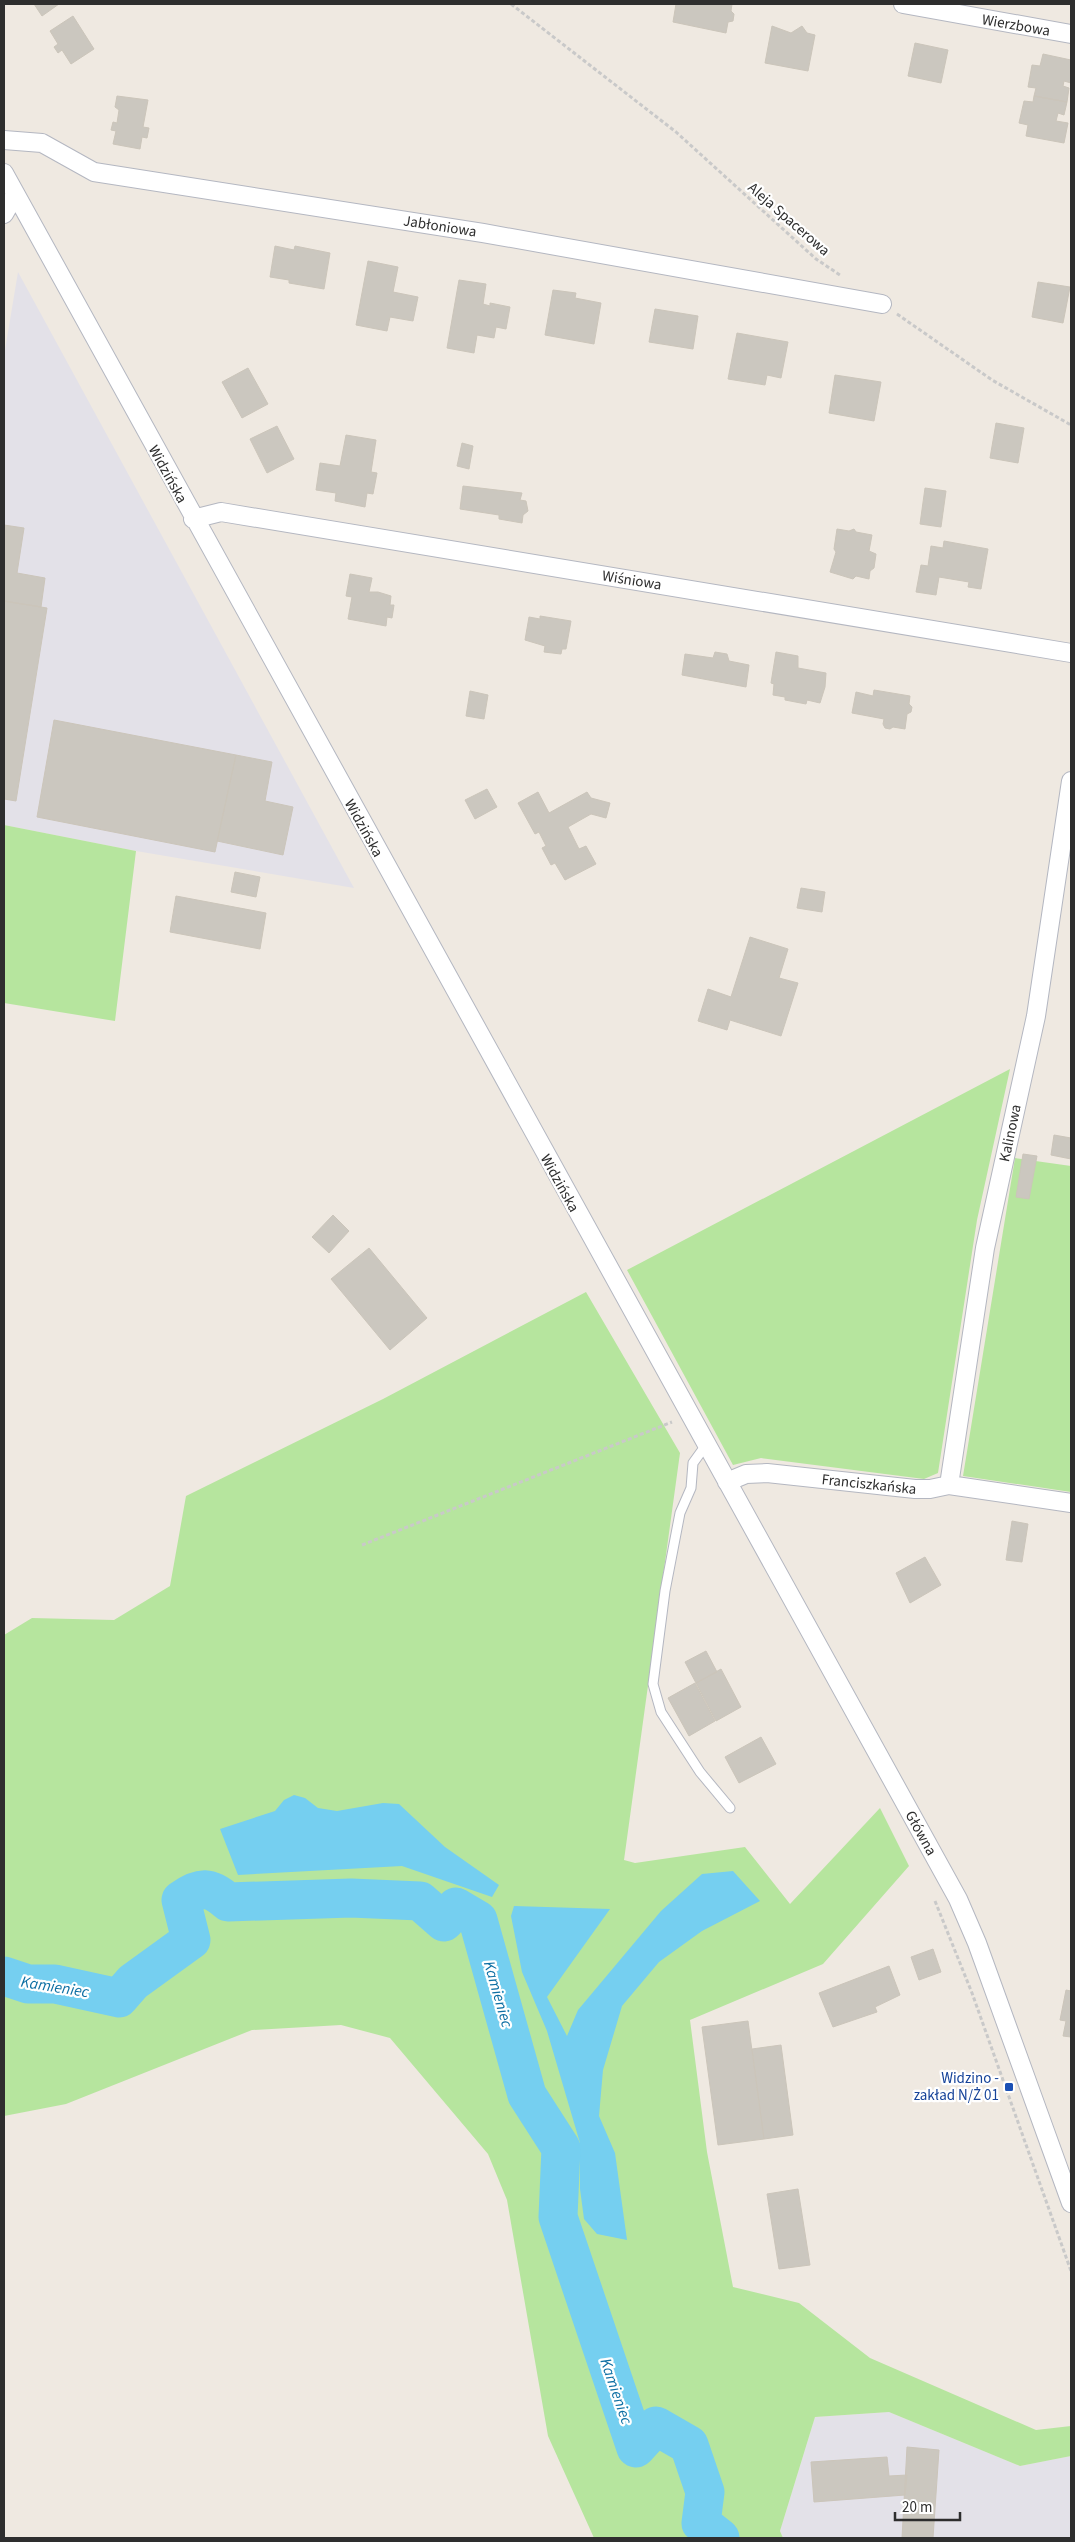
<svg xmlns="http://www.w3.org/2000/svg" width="1075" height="2542" font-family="'Source Sans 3',sans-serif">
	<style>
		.industrial { fill: #e3e1e8 }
		.green { fill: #b6e59e }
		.water { fill: #75cff0 }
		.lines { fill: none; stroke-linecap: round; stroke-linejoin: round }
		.river { stroke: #75cff0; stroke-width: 39 }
		.building { fill: #cbc7bf; stroke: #cbc5ba }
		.lane-casing { stroke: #b4b7c1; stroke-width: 11 }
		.street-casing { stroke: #b4b7c1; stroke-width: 20 }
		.path { stroke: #c9c9c9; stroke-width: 3; stroke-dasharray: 4 2.5; stroke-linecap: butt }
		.lane { stroke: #fff; stroke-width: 9 }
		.street { stroke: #fff; stroke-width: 18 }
		.transit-dot { fill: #1a4fb4; stroke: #fff; stroke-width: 2 }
		.labels { text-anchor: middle; stroke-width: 4.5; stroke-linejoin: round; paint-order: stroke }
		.street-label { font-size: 15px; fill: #2e2e2e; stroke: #fff }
		.transit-label { font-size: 15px; fill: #164399; stroke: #fff; text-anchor: end }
		.water-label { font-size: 16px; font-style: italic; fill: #0d6fa3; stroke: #fff }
	</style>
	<rect width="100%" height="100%" fill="#efe9e1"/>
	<path class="industrial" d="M18 272 354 888 136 851 4 825V356Z
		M889 2412 1020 2466 1071 2456V2538H783L780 2531 815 2417Z"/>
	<path class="green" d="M4 825 136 851 115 1021 4 1003Z
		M1010 1069 977 1220 938 1473 924 1479 761 1458 733 1465 627 1270Z
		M1015 1158 1071 1166V1492L963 1476Z
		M586 1292 680 1453 624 1860 635 1863 745 1847 790 1904 880 1808 909 1866 823 1964 690 2020 707 2152 733 2287 799 2303 870 2358 1036 2430 1071 2426V2456L1020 2466 889 2412 815 2417 780 2531 783 2538H594L548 2436 507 2200 488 2154 390 2038 341 2025 252 2030 66 2104 4 2116V1635L32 1618 114 1620 170 1586 186 1496 383 1399Z"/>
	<path class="water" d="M294 1795 305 1798 318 1808 337 1811 383 1803 399 1804 445 1847 499 1885 492 1897 402 1866 238 1875 220 1829 275 1811 284 1800Z
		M733 1871 760 1901 702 1931 659 1962 622 2006 603 2070 599 2116 615 2153 627 2240 597 2234 584 2219 580 2189V2143L547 2031 522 1972 511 1916 514 1906 610 1909 547 1997 567 2036 578 2010 661 1911 702 1874Z"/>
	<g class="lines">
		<path class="river" d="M4 1976 28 1984H55L119 1998 133 1982 191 1940 181 1900C200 1886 210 1886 228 1902L351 1898 420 1901 444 1922 456 1907 478 1920 527 2095 561 2148 558 2217 636 2448 656 2426 689 2445 705 2492 701 2523 720 2538"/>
	</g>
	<path class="building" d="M34 4H59L42 16Z
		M676 4H732L731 11 734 14 733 21 728 22 726 33 673 22Z
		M73 16 94 49 71 64 62 50 58 53 54 47 58 44 50 31Z
		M772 26 791 33 802 26 807 33 815 35 808 71 765 63Z
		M915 43 948 50 941 83 908 76Z
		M1043 54 1071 60V83L1064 81 1063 86 1069 88 1067 102 1034 96 1036 88 1028 87 1032 65 1040 66Z
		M117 96 148 100 143 127 149 128 147 138 142 137 140 149 113 144 116 131 111 130 113 122 117 123 119 110 115 107Z
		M1034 96 1067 102 1064 115 1058 113 1056 121 1068 123 1064 143 1026 136 1028 125 1019 123 1024 101 1033 102Z
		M275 246 294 250 295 246 330 253 324 289 289 283V280L270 277Z
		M368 261 398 267 393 292 418 297 413 321 390 317 387 331 356 325Z
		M459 280 486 284 483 304 490 306V303L510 307 506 329 496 327 494 338 477 335 474 353 447 348Z
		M1038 282 1070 287 1063 323 1032 317Z
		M553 290 576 293 575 298 601 303 594 344 545 335Z
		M655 309 698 316 693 349 649 342Z
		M737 333 788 342 781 378 767 375 765 385 728 379Z
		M248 368 268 404 242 418 222 382Z
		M835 375 881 382 874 421 829 413Z
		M996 423 1024 428 1018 463 990 458Z
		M277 426 294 459 267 473 250 439Z
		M346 435 376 440 371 472 377 473 373 494 367 493 365 507 335 501 336 493 316 490 320 463 340 466Z
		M462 443 473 446 469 469 457 466Z
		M463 486 522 493 520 500 526 501 528 511 523 515 522 523 499 519V515L460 509Z
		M925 488 946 491 941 527 920 524Z
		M4 525 24 528 17 573 45 578 41 607 4 601Z
		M837 529 849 531 854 529 856 532 872 535 869 551 876 554 874 568 870 571 869 579 856 576 853 579 830 572 836 552 834 549Z
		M944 541 988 549 981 589 968 587 969 582 939 577 936 595 916 592 921 565 928 566 931 546 943 548Z
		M350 574 372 578 369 592H378L391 596 390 605H394L392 618 387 617 386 626 348 619 352 597 346 596Z
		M4 601 47 608 16 801 4 799Z
		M540 616 571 621 566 649H562L561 654 544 652 545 646 525 640 529 617 540 619Z
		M715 652 727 654 729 661 749 665 746 687 682 675 685 654 713 658Z
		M776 652 798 656V668L826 673 825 687 820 703 807 700 806 704 785 700V697L773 695 774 684 771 683Z
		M874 690 910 696 909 704 912 707 911 712 907 714 905 729 893 727 890 729 885 728 883 724 884 719 852 713 856 692 873 696Z
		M470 691 488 695 484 719 466 716Z
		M54 720 236 755 215 852 37 817Z
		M236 755 272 762 265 801 293 807 283 855 217 841Z
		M487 789 497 807 475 819 465 800Z
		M538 792 549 813 587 792 591 798 610 803 606 818 591 814 568 827 579 849 586 846 596 864 565 880 555 863 551 865 542 848 546 846 539 832 535 834 518 803Z
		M235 872 260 877 256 897 231 892Z
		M801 888 825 892 822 912 797 908Z
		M176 896 266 913 260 949 170 932Z
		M750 937 788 949 779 978 798 983 781 1036 730 1020 727 1030 698 1021 708 989 731 997Z
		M1054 1135 1071 1138V1159L1051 1155Z
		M1023 1154 1037 1156 1029 1199 1016 1197Z
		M333 1215 349 1231 329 1253 312 1237Z
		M369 1248 427 1318 390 1350 331 1279Z
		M1012 1521 1028 1524 1022 1562 1006 1560Z
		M925 1557 941 1585 910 1603 896 1573Z
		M706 1651 717 1672 696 1683 685 1662Z
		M721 1669 741 1707 716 1721 696 1683Z
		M695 1683 715 1721 689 1736 668 1698Z
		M761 1737 776 1764 739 1783 725 1757Z
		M933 1949 941 1972 919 1980 911 1957Z
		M889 1966 900 1995 875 2007 877 2012 833 2027 819 1993Z
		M1066 1990 1071 1991V2037L1063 2036 1066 2021 1060 2020Z
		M748 2021 764 2139 718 2145 702 2027Z
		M781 2045 793 2135 764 2139 752 2049Z
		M798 2189 810 2265 779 2269 767 2194Z
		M907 2447 939 2450 933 2538H902Z
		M887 2457 889 2476 907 2475 905 2495 814 2502 811 2462Z"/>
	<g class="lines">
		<defs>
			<path id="lane" d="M706 1445 693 1463 691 1488 680 1513 665 1591 653 1684 661 1712 700 1772 730 1808"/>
			<path id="street" d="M903 4 1071 34
				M4 140 42 143 94 172 483 233 882 304
				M4 173 958 1899 977 1943 1071 2203
				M4 214 15 195
				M193 519 221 512 1071 653
				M727 1482 746 1474 767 1473 915 1489H930L949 1485 1071 1503
				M949 1485 985 1248 1036 1016 1071 781"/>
		</defs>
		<use href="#lane" class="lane-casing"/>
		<use href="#street" class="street-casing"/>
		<path class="path" d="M511 4 676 132 816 259 840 275
			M897 314 992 380 1071 425
			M362 1545 672 1422
			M935 1901 972 1993 1071 2271"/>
		<use href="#lane" class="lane"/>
		<use href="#street" class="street"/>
	</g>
	<rect class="transit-dot" x="1004" y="2082" width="10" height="10" rx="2.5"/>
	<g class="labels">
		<g class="street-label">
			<text transform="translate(1016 25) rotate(10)" y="5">Wierzbowa</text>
			<text transform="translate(789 219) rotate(41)" y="5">Aleja Spacerowa</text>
			<text transform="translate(440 226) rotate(9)" y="5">Jabłoniowa</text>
			<text transform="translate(168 474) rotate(61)" y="5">Widzińska</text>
			<text transform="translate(632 580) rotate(9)" y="5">Wiśniowa</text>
			<text transform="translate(364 828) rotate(61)" y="5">Widzińska</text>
			<text transform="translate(1010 1133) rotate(-78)" y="5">Kalinowa</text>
			<text transform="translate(560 1183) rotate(61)" y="5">Widzińska</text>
			<text transform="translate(869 1484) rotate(6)" y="5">Franciszkańska</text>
			<text transform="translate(921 1833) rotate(61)" y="5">Główna</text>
		</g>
		<g class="transit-label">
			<text x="999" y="2083">Widzino -<tspan x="999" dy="17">zakład N/Ż 01</tspan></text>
		</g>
		<g class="water-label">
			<text transform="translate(55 1986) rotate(9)" y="6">Kamieniec</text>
			<text transform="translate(499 1994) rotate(74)" y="6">Kamieniec</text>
			<text transform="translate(617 2391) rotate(71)" y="6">Kamieniec</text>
		</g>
	</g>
	<rect width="1075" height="2542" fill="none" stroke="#2e2e2e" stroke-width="10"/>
	<path d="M895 2512v8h65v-8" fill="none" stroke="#2e2e2e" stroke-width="2.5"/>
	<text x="902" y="2512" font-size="15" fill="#2e2e2e" stroke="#ffffff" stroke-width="4" paint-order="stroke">20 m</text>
</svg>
